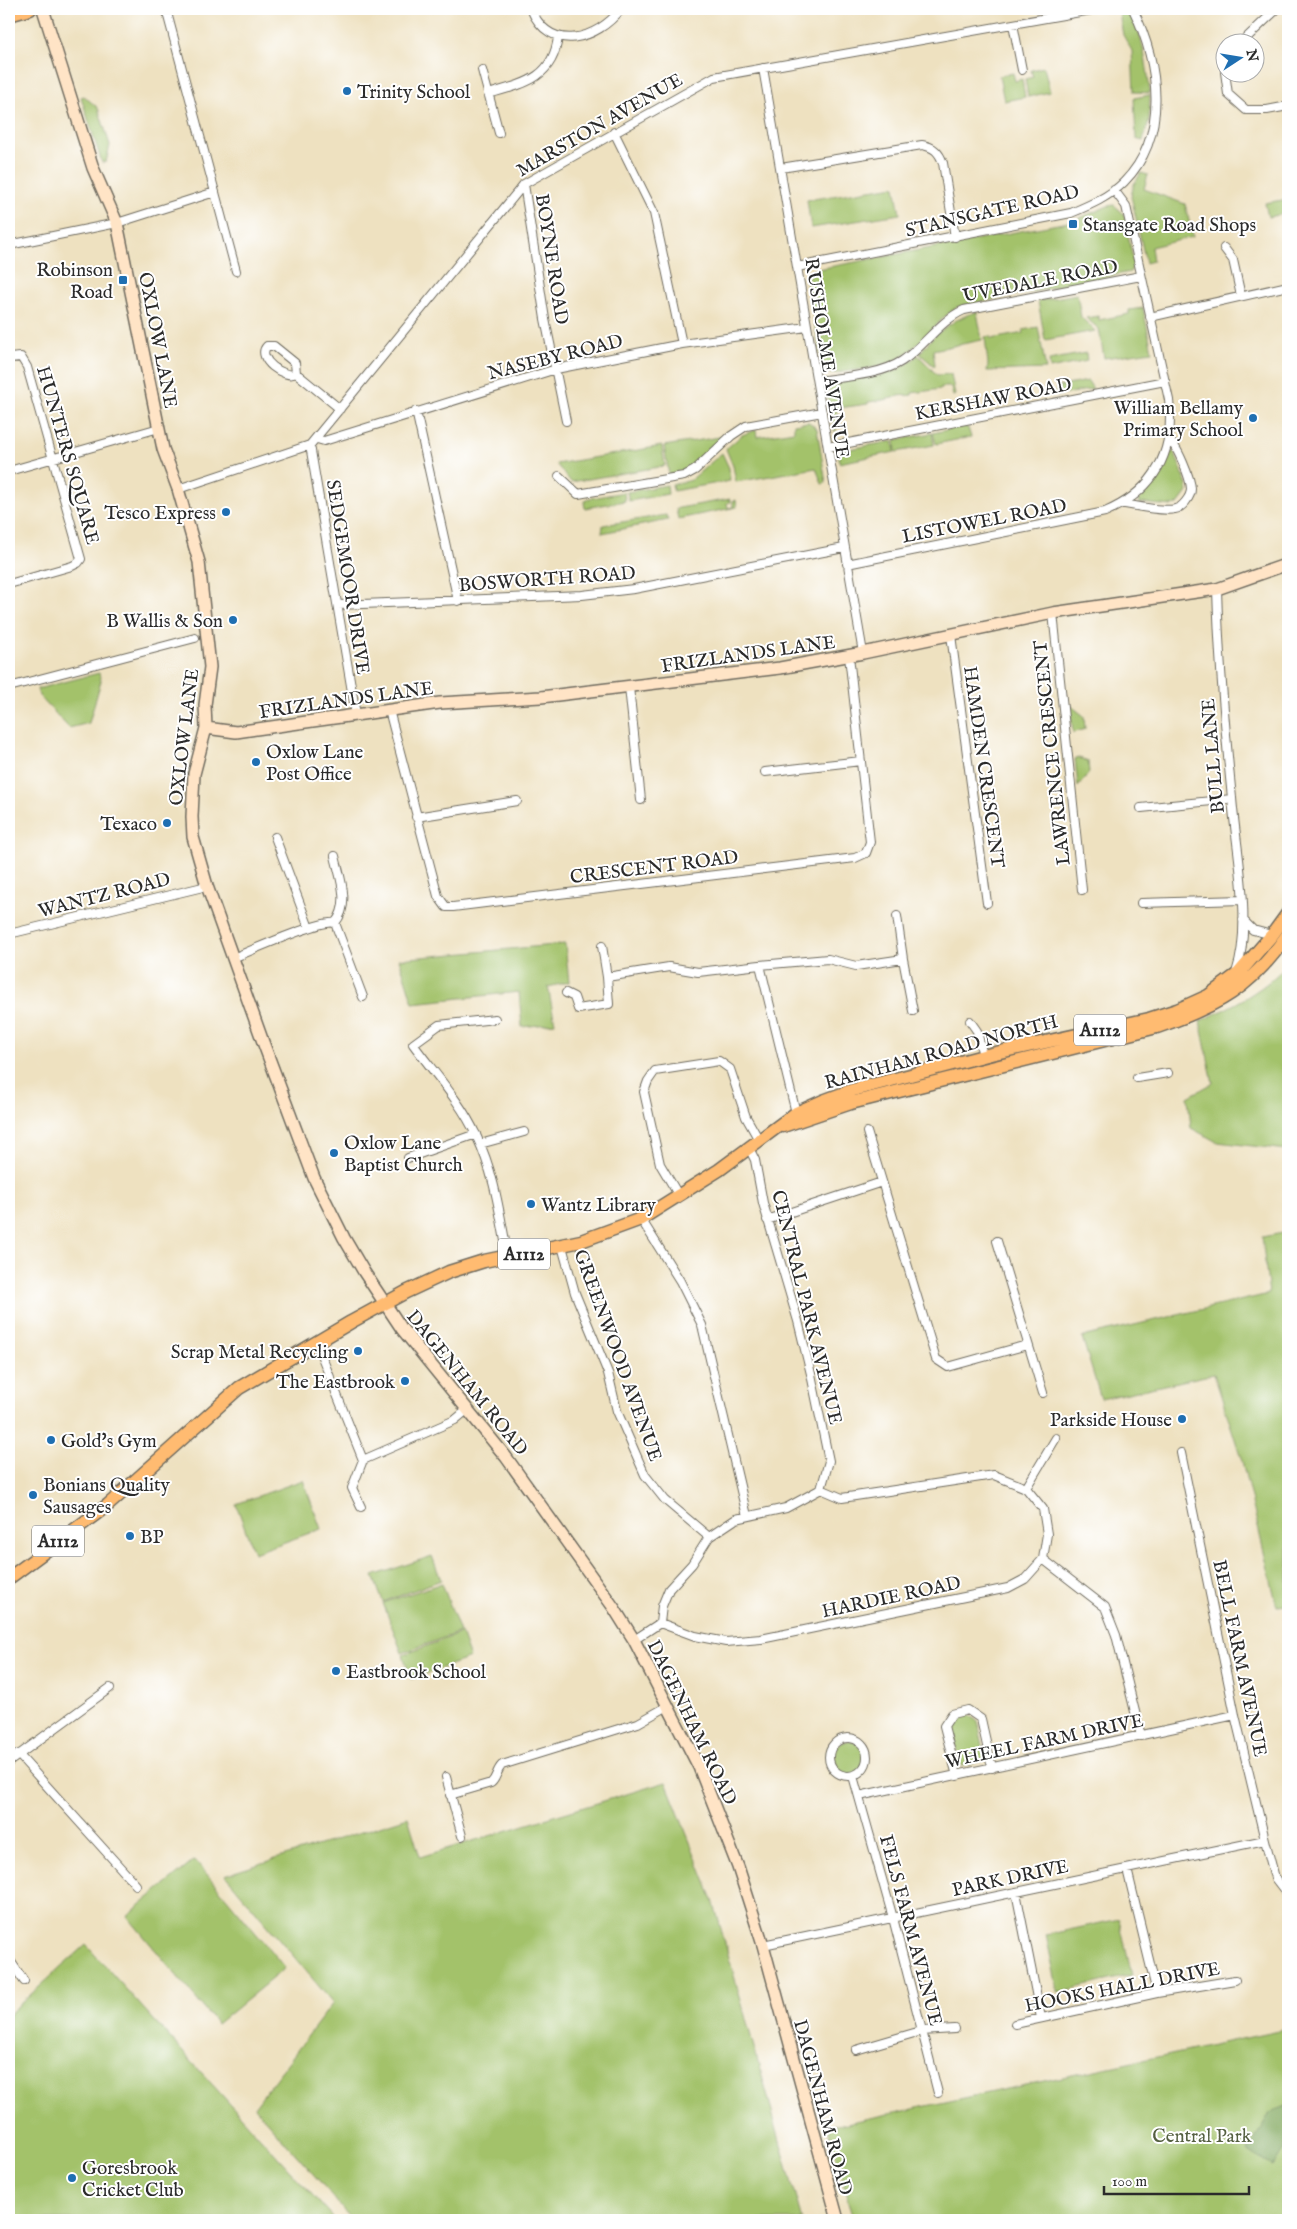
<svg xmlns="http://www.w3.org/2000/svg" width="1297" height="2229" font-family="'IM FELL English',serif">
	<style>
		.green { fill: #a3c26a; stroke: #67764a }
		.forest { fill: #82a85e; stroke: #566a44 }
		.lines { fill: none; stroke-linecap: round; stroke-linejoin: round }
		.street-casing { stroke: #6f6b5f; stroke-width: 10 }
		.secondary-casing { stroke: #6f6b5f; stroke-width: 14 }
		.primary-casing { stroke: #6f6b5f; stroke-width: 15 }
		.street { stroke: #fff; stroke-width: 8 }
		.secondary { stroke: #ffe4c6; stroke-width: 11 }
		.primary { stroke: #ffbb71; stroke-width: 12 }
		.poi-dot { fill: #1f6fb2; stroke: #fff; stroke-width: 2 }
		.labels { text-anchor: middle; stroke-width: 4; stroke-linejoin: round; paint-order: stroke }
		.shield { fill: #fff; stroke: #6b6b6b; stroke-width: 1 }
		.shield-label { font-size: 18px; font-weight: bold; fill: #2b2b2b }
		.poi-label { font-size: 19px; fill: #2b2b2b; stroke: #fff; text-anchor: start }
		.street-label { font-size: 19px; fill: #2b2b2b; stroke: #fff }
		.park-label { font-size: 19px; fill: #556041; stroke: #fff }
	</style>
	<rect width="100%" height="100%" fill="#fff"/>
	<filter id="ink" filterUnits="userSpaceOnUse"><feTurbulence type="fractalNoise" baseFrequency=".02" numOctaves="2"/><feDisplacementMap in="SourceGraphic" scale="10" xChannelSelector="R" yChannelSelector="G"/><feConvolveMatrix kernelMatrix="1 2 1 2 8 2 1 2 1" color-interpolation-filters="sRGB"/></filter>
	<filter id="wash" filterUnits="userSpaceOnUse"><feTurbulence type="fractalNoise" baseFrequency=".0096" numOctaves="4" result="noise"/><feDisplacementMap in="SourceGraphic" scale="20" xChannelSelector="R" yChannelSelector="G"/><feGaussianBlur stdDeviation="1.12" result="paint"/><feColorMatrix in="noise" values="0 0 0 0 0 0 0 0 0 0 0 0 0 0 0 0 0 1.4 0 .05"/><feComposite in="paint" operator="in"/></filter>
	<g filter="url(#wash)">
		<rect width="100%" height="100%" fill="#eee1c0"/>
		<path class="green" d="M1126 11C1142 23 1148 73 1150 93L1134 92 1132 51 1123 35 1119 13Z
			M1044 67 1050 92 1028 97 1025 79 1033 77 1031 70Z
			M1013 73 1015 81 1022 79 1025 97 1004 101 999 76Z
			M1150 95 1149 120 1143 141 1136 139 1134 98Z
			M84 96 98 108 110 145 106 162 102 163 81 97Z
			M1141 173 1148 175 1144 189 1185 204 1193 237 1151 247 1153 261 1146 263 1131 196 1134 184Z
			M895 186 900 214 811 228 807 200Z
			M1288 199V213L1268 217 1265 203Z
			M1114 205 1124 214 1134 265 1130 272 957 307C935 322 919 348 896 360 880 369 850 370 831 374L823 368 806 280 813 270 1058 224 1073 221 1108 206Z
			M1077 294 1081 317 1095 331 1045 340 1038 301Z
			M1143 308 1152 351 1104 358 1099 329 1086 318 1098 316 1099 320 1129 314V310Z
			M977 312 982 340 933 350 935 365 934 366 920 354C929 337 957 316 977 312Z
			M1038 327 1046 369 987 371 988 364 985 337 990 336 991 339 1024 333 1023 330Z
			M1086 353 1087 361 1050 369 1049 360Z
			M918 355 937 375 951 374 955 395 953 396 951 387H941V389L912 393V395C908 396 903 395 899 396 890 399 880 401 868 402V404L839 408 836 410 839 423 835 432 827 396 832 385C866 373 889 383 918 355Z
			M1088 381 1093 389 1056 396 1055 391 1057 390V387Z
			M809 422 817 429 826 483 822 484 816 468 736 482 733 466 726 449 742 435 756 430 757 437 794 431V424Z
			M964 426 968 428 971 437 936 444 933 433Z
			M932 433 934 445 896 452 895 440Z
			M726 436 690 468 669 475 664 446Z
			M893 441 895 452 839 463V456L844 450Z
			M662 446 665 466 571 482 556 464Z
			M1172 451 1175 453 1187 485V492L1178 504 1173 506 1139 503 1138 501 1159 479Z
			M722 453 729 468 730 481 673 491 672 485 691 480Z
			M667 485 668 494 629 501 627 492Z
			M624 492 625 501 585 508 584 503 587 499Z
			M730 499V502L727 503 728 508 733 507V501L736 500 737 507 678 519 676 509 679 508Z
			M666 515 668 520 602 533 603 525Z
			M99 673 101 681 89 723 69 728 39 696 37 689Z
			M1070 705 1084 716 1085 729 1073 733Z
			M1079 758 1088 761 1089 773 1078 787 1075 759Z
			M565 944 569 982 548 987 555 1023 522 1027 519 992 413 1003 399 959Z
			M1288 962V1150L1217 1142 1191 1128 1188 1097 1213 1083 1200 1021C1229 1008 1271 987 1288 962Z
			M1288 1232V1605L1277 1606 1242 1461 1214 1374 1101 1399 1082 1337 1269 1294 1262 1237Z
			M303 1480 321 1529 254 1553 236 1504Z
			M432 1556 441 1580 383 1602 373 1576Z
			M442 1583 460 1632 402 1653 383 1603Z
			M461 1633 470 1658 411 1679 403 1655Z
			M969 1714 978 1722 986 1760 961 1766 952 1727 959 1717Z
			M831 1758a17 17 0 1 1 34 0a17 17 0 1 1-34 0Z
			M666 1782 713 1900 802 2220H351L329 2192 254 2107 333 2003 225 1875 408 1817 420 1857Z
			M195 1860 285 1968 217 2024 127 1916Z
			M1119 1919 1132 1975 1058 1992 1046 1935Z
			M86 1945 335 2220H9V2014Z
			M1288 2029V2220H853L828 2127Z"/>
		<path class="forest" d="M1288 2105V2142L1273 2166 1248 2152 1270 2112Z"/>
	</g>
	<g filter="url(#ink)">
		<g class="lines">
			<defs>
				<path id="street" d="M166 9 236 271
					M531 9C550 54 597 40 621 9
					M1013 24 1022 70
					M1242 42 1277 9
					M763 68 863 653
					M482 70 499 133
					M1225 72 1228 94 1246 110H1267L1288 106
					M488 94C523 84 553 79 558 37
					M614 132 654 213 682 344
					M781 168 922 145C934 147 939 152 943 163L955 237
					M524 184 545 319 566 421
					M9 245 117 223 215 192
					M1224 248 1233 260 1241 296
					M797 267 1071 213C1090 205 1109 197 1124 182 1170 135 1159 63 1133 9
					M1150 317 1288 286
					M9 358 21 357 27 367 81 559 78 563 72 566 9 584
					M296 373 295 363 274 346H267C255 358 285 380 296 373L340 409
					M817 381C842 377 881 375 902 361 925 346 939 321 964 310L1141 276
					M416 411 458 601
					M317 439 324 441 556 369 682 344 807 327
					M310 445 356 715
					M828 447 1165 381
					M9 471 159 428
					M559 476 578 494 684 476 695 470 731 436 746 426 822 412
					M178 489 310 445 524 184 714 77 1097 9
					M1125 504C1136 506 1164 512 1175 509 1182 508 1191 497 1191 489 1191 480 1177 444 1169 441
					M847 564 1105 512C1154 491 1175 453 1169 400L1126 206 1114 190
					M1217 589C1219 659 1225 729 1232 798 1236 850 1253 923 1236 973
					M338 605 582 595 634 589 844 548
					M1053 613 1082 890
					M951 635 987 903
					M9 687 195 638
					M629 687 641 800
					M389 710 438 896 446 907H453L855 858 866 853 870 842 849 656
					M765 772 861 761
					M1141 808 1232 799
					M416 817 517 801
					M275 837 309 928
					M1141 903 1242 900
					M1243 920 1253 930 1272 935
					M335 923 363 997
					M335 923C351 904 340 878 335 856
					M9 934 207 886
					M602 946 607 977
					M233 958C250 951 322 919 335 923
					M903 959 913 1011
					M760 965 828 959 856 966 903 959 897 916
					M566 993 574 997 578 1009 609 1004 607 977 669 967 698 972 760 965 796 1113
					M495 1019 439 1025 413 1044C434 1073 461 1102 476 1135 495 1174 500 1216 508 1257
					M970 1021 977 1031 983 1056
					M1137 1078 1168 1073
					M867 1132 936 1359 948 1367 1027 1345
					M480 1144 524 1132
					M408 1158 476 1134
					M679 1196 660 1164 644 1092 648 1081 655 1071 719 1061 730 1069 746 1117 759 1140
					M641 1219 680 1281 702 1325 747 1516
					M767 1220 882 1182
					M997 1241 1043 1393
					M562 1246 575 1293 608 1373 617 1411 645 1475 665 1500 709 1537
					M316 1342 363 1460 455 1420 467 1410
					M1181 1453 1235 1715 1265 1840 1275 1878 1288 1895
					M1026 1488 1056 1438
					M361 1507 352 1488 363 1460
					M1043 1559 1105 1607 1116 1635 1141 1736
					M660 1623 695 1636 726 1642 761 1639 1008 1588 1025 1579 1043 1559 1047 1534 1043 1509 1026 1488 994 1475 842 1498 821 1489
					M634 1640 660 1623 662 1606 669 1589 692 1564 709 1537 736 1519 786 1508 821 1489 829 1461 811 1374 798 1321 763 1203 755 1160 749 1148
					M829 1757a19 19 0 1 1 38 0a19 19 0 1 1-38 0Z
					M18 1754 136 1885
					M9 1762 110 1688
					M853 1776 893 1918 938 2093
					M957 1776 944 1726 952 1714 968 1710 981 1719 992 1768
					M446 1777 462 1836
					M450 1795 491 1783C497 1778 496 1771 502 1765L638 1723 668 1706
					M859 1796 1235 1715
					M1127 1869 1157 1993
					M1016 1892 1041 2018
					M763 1945 1265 1840
					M9 1959 24 1981
					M1015 2024 1157 1993 1235 1980
					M856 2050 921 2031 955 2029"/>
				<path id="secondary" d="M43 9 93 168 117 223 163 449 178 489 199 562 210 667 205 705 206 728 194 774 192 817 193 837 207 886 263 1042 314 1178 344 1238 364 1272 402 1329 506 1457 614 1608 634 1640 699 1767 738 1867 763 1945 838 2220
					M206 728 236 732 440 703 541 697 780 668 863 653 1053 613 1217 589 1288 564"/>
				<path id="primary" d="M9 15 30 9
					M783 1126 851 1103 1157 1027C1218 1006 1251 988 1288 934
					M9 1578 108 1505 239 1388 351 1322 406 1292 449 1272 484 1261 581 1241 641 1219 719 1170 796 1113 823 1101 853 1090 991 1054 1149 1019 1177 1010 1208 996 1239 973 1272 935 1288 913"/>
			</defs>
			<use href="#street" class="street-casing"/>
			<use href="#secondary" class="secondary-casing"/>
			<use href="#primary" class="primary-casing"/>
			<use href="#street" class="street"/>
			<use href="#secondary" class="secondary"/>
			<use href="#primary" class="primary"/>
		</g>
	</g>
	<g class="poi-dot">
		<circle cx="347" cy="91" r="5"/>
		<rect x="1068" y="219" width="10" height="10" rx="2.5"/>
		<rect x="118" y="275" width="10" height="10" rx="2.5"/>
		<circle cx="1253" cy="418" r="5"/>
		<circle cx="226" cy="512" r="5"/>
		<circle cx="233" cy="620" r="5"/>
		<circle cx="256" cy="762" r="5"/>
		<circle cx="167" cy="823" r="5"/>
		<circle cx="334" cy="1153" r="5"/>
		<circle cx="531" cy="1204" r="5"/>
		<circle cx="358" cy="1351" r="5"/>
		<circle cx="405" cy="1381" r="5"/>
		<circle cx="1182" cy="1419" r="5"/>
		<circle cx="51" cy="1440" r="5"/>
		<circle cx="33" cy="1495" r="5"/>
		<circle cx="130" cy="1536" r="5"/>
		<circle cx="336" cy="1671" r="5"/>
		<circle cx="72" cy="2178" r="5"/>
	</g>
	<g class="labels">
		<g class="shield">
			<rect x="1074" y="1014.5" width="52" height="31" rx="4"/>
			<rect x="498" y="1238.5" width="52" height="31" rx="4"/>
			<rect x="32" y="1525.5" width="52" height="31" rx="4"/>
		</g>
		<g class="shield-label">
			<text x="1100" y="1036">A1112</text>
			<text x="524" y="1260">A1112</text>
			<text x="58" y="1547">A1112</text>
		</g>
		<g class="poi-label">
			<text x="357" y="98">Trinity School</text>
			<text x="1083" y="231">Stansgate Road Shops</text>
			<text x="113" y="276" text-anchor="end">Robinson<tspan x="113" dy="22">Road</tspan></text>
			<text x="1243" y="414" text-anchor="end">William Bellamy<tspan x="1243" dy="22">Primary School</tspan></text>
			<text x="216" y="519" text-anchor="end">Tesco Express</text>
			<text x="223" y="627" text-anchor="end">B Wallis &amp; Son</text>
			<text x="266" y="758">Oxlow Lane<tspan x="266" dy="22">Post Office</tspan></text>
			<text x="157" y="830" text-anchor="end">Texaco</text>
			<text x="344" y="1149">Oxlow Lane<tspan x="344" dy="22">Baptist Church</tspan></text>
			<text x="541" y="1211">Wantz Library</text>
			<text x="348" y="1358" text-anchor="end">Scrap Metal Recycling</text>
			<text x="395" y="1388" text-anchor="end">The Eastbrook</text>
			<text x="1172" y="1426" text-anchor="end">Parkside House</text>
			<text x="61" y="1447">Gold's Gym</text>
			<text x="43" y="1491">Bonians Quality<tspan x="43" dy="22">Sausages</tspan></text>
			<text x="140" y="1543">BP</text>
			<text x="346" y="1678">Eastbrook School</text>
			<text x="82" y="2174">Goresbrook<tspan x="82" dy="22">Cricket Club</tspan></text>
		</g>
		<g class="street-label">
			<text transform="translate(599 124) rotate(-30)" y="7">MARSTON AVENUE</text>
			<text transform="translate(992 210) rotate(-13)" y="7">STANSGATE ROAD</text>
			<text transform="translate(553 259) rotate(81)" y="7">BOYNE ROAD</text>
			<text transform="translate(1040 280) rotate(-11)" y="7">UVEDALE ROAD</text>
			<text transform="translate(159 340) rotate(79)" y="7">OXLOW LANE</text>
			<text transform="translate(555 356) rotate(-14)" y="7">NASEBY ROAD</text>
			<text transform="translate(828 358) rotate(81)" y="7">RUSHOLME AVENUE</text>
			<text transform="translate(993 398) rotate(-11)" y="7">KERSHAW ROAD</text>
			<text transform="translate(69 455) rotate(74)" y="7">HUNTERS SQUARE</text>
			<text transform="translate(984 520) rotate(-11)" y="7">LISTOWEL ROAD</text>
			<text transform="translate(349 577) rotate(81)" y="7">SEDGEMOOR DRIVE</text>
			<text transform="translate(547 578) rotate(-4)" y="7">BOSWORTH ROAD</text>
			<text transform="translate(748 653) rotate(-8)" y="7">FRIZLANDS LANE</text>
			<text transform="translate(346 699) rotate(-8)" y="7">FRIZLANDS LANE</text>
			<text transform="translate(183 737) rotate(-83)" y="7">OXLOW LANE</text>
			<text transform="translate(1051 753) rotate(-96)" y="7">LAWRENCE CRESCENT</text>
			<text transform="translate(1212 756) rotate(-95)" y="7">BULL LANE</text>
			<text transform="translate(985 767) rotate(82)" y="7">HAMDEN CRESCENT</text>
			<text transform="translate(654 866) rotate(-7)" y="7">CRESCENT ROAD</text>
			<text transform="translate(104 894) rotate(-14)" y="7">WANTZ ROAD</text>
			<text transform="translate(941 1051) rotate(-15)" y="7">RAINHAM ROAD NORTH</text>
			<text transform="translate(808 1307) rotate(76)" y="7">CENTRAL PARK AVENUE</text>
			<text transform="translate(619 1355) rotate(70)" y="7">GREENWOOD AVENUE</text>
			<text transform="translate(468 1382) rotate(51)" y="7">DAGENHAM ROAD</text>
			<text transform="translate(891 1596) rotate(-12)" y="7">HARDIE ROAD</text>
			<text transform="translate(1241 1658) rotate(78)" y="7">BELL FARM AVENUE</text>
			<text transform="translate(693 1722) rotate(64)" y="7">DAGENHAM ROAD</text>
			<text transform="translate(1044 1740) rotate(-12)" y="7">WHEEL FARM DRIVE</text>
			<text transform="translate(1010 1877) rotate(-12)" y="7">PARK DRIVE</text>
			<text transform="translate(912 1930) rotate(75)" y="7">FELS FARM AVENUE</text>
			<text transform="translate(1122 1986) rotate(-11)" y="7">HOOKS HALL DRIVE</text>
			<text transform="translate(824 2107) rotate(75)" y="7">DAGENHAM ROAD</text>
		</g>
		<g class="park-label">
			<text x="1202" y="2142">Central Park</text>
		</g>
	</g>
	<rect width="1297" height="2229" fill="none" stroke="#fff" stroke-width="30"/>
	<g transform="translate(1240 58) rotate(78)"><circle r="24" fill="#ffffff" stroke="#aaaaaa"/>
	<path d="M0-4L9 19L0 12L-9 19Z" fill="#1f6fb2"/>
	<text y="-8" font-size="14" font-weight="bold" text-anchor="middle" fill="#2b2b2b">N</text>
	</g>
	<path d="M1104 2186v8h145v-8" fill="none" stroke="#2b2b2b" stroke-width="2.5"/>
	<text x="1112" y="2186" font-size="15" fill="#2b2b2b" stroke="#ffffff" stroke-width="4" paint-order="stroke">100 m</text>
</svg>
